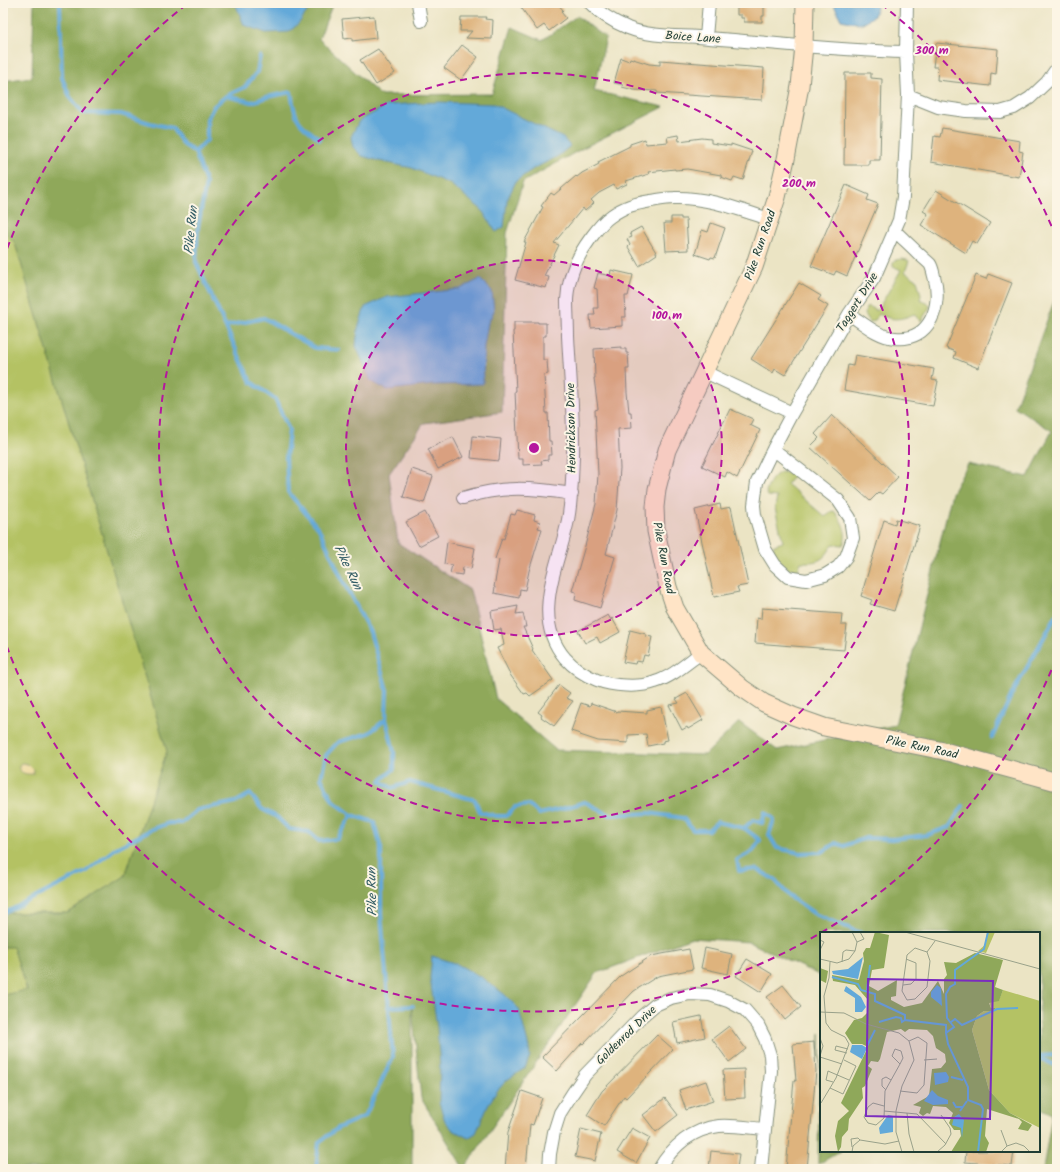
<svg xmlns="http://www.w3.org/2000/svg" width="1060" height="1172" font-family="Kalam,sans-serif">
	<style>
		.green { fill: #b4c264; stroke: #6a804c }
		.forest { fill: #8fa85a; stroke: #577247 }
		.sand { fill: #eeda9e; stroke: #868c69 }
		.water { fill: #63a9d9; stroke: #417386 }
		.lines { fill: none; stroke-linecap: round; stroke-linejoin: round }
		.stream { stroke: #63a9d9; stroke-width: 4 }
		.building { fill: #deb37d }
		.street-casing { stroke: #85907c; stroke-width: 14 }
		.secondary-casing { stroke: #85907c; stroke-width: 19 }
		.street { stroke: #fff; stroke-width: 12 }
		.secondary { stroke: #ffe4c6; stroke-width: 17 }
		.ring { fill: none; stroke: #b5179e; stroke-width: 2; stroke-dasharray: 7 5 }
		.labels { text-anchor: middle; stroke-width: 4; stroke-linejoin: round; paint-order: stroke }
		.street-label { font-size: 12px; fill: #1f3d34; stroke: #fcf5e5 }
		.water-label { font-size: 13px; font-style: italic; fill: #335d66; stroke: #fcf5e5 }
		.inset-river { fill: none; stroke: #63a9d9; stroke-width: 2 }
		.inset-road { fill: none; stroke: #99a18a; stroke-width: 1 }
		.view { fill: #7b2cbf; fill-opacity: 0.15; stroke: #7b2cbf; stroke-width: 2 }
		.inset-edge { fill: none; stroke: #1f3d34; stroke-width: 2 }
		.centre { fill: #b5179e; stroke: #fcf5e5; stroke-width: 2 }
		.ring-label { font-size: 12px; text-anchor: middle; font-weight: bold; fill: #b5179e; stroke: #fcf5e5; stroke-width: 4; stroke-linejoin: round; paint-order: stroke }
	</style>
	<rect width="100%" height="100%" fill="#fcf5e5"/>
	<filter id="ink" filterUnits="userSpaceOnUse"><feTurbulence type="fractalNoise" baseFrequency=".025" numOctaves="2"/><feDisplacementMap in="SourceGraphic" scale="8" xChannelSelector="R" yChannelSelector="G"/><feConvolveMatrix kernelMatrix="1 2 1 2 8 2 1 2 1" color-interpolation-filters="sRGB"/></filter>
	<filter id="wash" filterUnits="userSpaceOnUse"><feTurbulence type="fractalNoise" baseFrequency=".012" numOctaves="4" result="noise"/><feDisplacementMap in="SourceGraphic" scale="16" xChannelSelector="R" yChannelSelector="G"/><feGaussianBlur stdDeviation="0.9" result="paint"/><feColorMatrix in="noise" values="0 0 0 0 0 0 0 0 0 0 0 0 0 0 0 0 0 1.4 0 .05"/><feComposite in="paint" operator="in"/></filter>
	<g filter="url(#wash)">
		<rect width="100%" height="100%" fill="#ebe4c4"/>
		<path class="green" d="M3 231 15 243 167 751 125 876 68 913H3Z
			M902 259 907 260 909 261 905 272 917 280 921 295 920 300 929 304 930 307 921 321 919 320 914 314C901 320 892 321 879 314L874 321 870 322 865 314 866 307 869 306 877 311 901 270 893 266V262L896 260Z
			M781 472 792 473 793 475V477L787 484 825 517 830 512 834 511C842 520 849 534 843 545L833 544C824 560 819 563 801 562L797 573C786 570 770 556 774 545L783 542 775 508 777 497 768 496 766 492C769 483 772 476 781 472Z
			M13 946 27 991 3 995V947Z"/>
		<path class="forest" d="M34 3H333L319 39 380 95 492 94 512 27 542 40 577 16 606 38 594 91 664 107 583 148 523 182 507 233 502 412 424 423 389 474 398 543 470 590 496 699 556 750 705 755 739 722 777 750 895 725 952 493 968 464 1028 477 1052 431 1015 407 1057 293V579L1053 589 1057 592 1056 992 1057 994V1169H1043L1052 1114 1039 1107V933H821V976L749 942 692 938 597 973 464 1169 421 1098 412 1007V1169H3V995L27 990 13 947H3V913H68L125 876 167 751 15 243 3 231V81L32 77Z
			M820 1033 821 1151H841L818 1164Z"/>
		<path class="sand" d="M21 763C27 763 30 765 34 770L33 774C25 775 14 771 21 763Z"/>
		<path class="water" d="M235 3H313L299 23 289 32 266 33 244 25Z
			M833 3H878L874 16 861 24 841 20Z
			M440 102 494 104 563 138 570 146 558 156 533 169 516 181 507 200 504 227 496 232 481 209 450 184 412 168 379 161 362 156 353 147 351 137 359 121 388 105Z
			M480 279 492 291 494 311 488 323 484 346 483 384 432 385 387 390 371 381 356 346 358 328 365 307 387 297 460 289Z
			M432 956 457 964 481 977 504 994 519 1009 529 1048 530 1056 525 1068 507 1080 497 1091 488 1105 476 1133 468 1138 453 1130 445 1121 439 1103 440 1066 437 1027 430 978Z"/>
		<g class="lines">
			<path class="stream" d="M60 3 62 78 70 97 83 113 121 114 150 123 172 128 184 145 195 152 206 183 198 227 196 262 251 382 275 399 289 430 286 458 288 492 319 529 343 581 370 632 387 690 386 719 369 733 338 742 326 755 321 778 333 801 352 815 374 822 381 848V914L393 1057 365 1116 338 1128 319 1142 316 1169
				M226 96 252 102 267 97 291 92C295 120 297 123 320 139
				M195 152 207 140V119L214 106 226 96 245 87 257 72 260 56
				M226 326 264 318 315 348 339 350
				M386 719 394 752V769L380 781 392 788 410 782 475 800 480 812 496 816H506L515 807 529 805 539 814 561 809 585 802 610 815 649 813 683 818 693 830H708L717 822 744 828 760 840 753 851 737 860 739 871 757 869 775 880 789 896 815 914 861 933
				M992 738 1011 696 1057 614
				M744 828 753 820 762 823 765 812 774 819 769 835 777 848 800 853 822 852 836 843 844 846 866 838 892 839 927 835 949 827 963 806
				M3 914 87 871 116 848 152 829 169 823H181L197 810 236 802 250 794 262 809 277 817 289 829 309 832 319 841 337 839 352 815
				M388 1007 413 1006
				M1039 1056 1057 1055
				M1039 1058 1057 1066"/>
		</g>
		<g id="blocks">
			<path class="building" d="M518 3H557L563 10 561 12 566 18 549 31 544 25 537 30Z
				M737 3H764V16H762V22H744V18H741V15H737Z
				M374 16 376 38 352 41V38L344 39 342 19Z
				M461 17H486L485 19 493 20 492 39 466 38 472 31H460Z
				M936 43 998 49 996 74 991 73 990 86 937 80 938 67H933Z
				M462 45 478 57 461 80 444 68Z
				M378 49 395 73 376 85 360 60Z
				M621 58 629 61 630 58 649 64 660 65V60L764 68 762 100 657 93V91L634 90 622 87 623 85 614 83Z
				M845 73H871V78L882 79 880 160H869V165H844Z
				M942 128 1020 141 1019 151 1023 152 1019 177 931 162 934 136 940 137Z
				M678 135 679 141 702 138 711 139V143L731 146V144L752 151 743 180 734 177 732 181 721 177V175L687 169 675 170V169L648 172 649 174 626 181 627 184 616 189 614 185 599 193 591 200 594 203 585 211 583 208 554 243 559 245 544 276 549 277 546 288 515 280 526 242H524L543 207 541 206 551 193 554 195 576 176 577 177 582 173 599 164 598 162 630 146V144L645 139 646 144 668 142 667 137Z
				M846 185 869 195 867 200 878 204 847 276 836 271 834 275 811 266Z
				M936 190 990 223 977 244 972 241 966 253 921 225 928 214 923 211Z
				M671 217H681V219H686L688 250 666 251 664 223H671Z
				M711 223 725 228 715 258 711 257 710 259 695 254 702 230 708 232Z
				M641 227 657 254 639 266 628 247 630 245 627 239 632 237 630 233Z
				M611 270 633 275 628 296H625L626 317H622V326L591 328 590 315H595L594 308H598L597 289 594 288 598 273 610 276Z
				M988 274 1012 283 978 368 954 358 956 352 946 348 976 275 986 279Z
				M799 283 821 296 818 300 828 306 785 375 775 369 773 373 751 359Z
				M514 322H538V323H546V336H543V360H547L548 374 544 375 546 413H548L549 441H551L552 455H548V460L541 461 542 464 523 465V459H518L515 391H516L513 331H514Z
				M621 347V349H626V353H628L629 369H626L627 392 629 412H631L632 428 618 429 620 468 617 510 606 554 615 557 600 608 575 600 576 592 572 591 585 546 596 504 598 474 595 410 598 409 594 378H595L594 349Z
				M855 355 934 369 932 380 938 381 933 406 844 390 848 365 853 366Z
				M730 409 753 419 750 425 760 430 737 478 727 472 725 477 702 466Z
				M832 415 898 477 882 494 879 492 870 501 810 447 819 438 815 434Z
				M473 436 501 439 499 461 471 458Z
				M453 437 463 457 438 469 428 449Z
				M412 469 433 476 424 503 403 497Z
				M720 504 721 509 731 507 748 585 737 587 739 592 714 597 695 510Z
				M517 510 535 515 534 520 540 522 538 528 542 529 529 571 525 590 520 589 519 598 494 593 495 587H494L499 560 495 559 502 538 504 539 511 514 515 515Z
				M425 512 438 536 419 546 406 522Z
				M896 519 920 526 894 611 870 604 872 600 861 596 884 520 895 524Z
				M447 542 475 548 471 569 463 567 462 575 450 573 452 565 444 564Z
				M518 606 516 614 523 613 526 627H523L533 649 532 650 553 680 530 696 527 693 524 694 511 676 497 648 504 645 501 629 494 630 491 611Z
				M762 608 842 614 841 625H847L844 650 755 643 757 618 761 619Z
				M608 615 611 620 612 618 620 632 600 643 597 637 585 643 578 631Z
				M630 630 646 634V636L652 637 648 656 644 655 642 662 636 661 635 664 623 662Z
				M559 685 570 693 566 698 573 701 554 726 541 717 542 715 538 712Z
				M687 693 703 720 688 729 687 727 682 730 669 705 679 703 676 699Z
				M581 703 590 706 591 703 617 712V711L647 713V710L661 707 668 740 663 741V743L648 746 646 734 628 735V743L598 741 580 735V734L571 731Z
				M705 948 732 954 728 974 701 968Z
				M689 949 693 969 658 976 634 991 583 1044 582 1043 557 1071 542 1057 621 976 651 956Z
				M747 959 772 974 761 992 736 976Z
				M783 985 801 1007 785 1020 767 997Z
				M701 1016 705 1037 677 1043 673 1022Z
				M729 1026 746 1049 729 1062 712 1039Z
				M657 1035 673 1049 626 1098 624 1096 604 1126 587 1115 602 1091Z
				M814 1042 816 1071 807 1169H786L794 1080 796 1081 793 1044Z
				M744 1069 745 1098 725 1099 723 1070Z
				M706 1081 713 1101 686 1110 679 1090Z
				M522 1091 542 1098 533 1125 530 1124 526 1169H505L508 1132Z
				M665 1098 678 1115 656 1132 643 1115Z
				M632 1128 650 1138 636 1163 617 1152Z
				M581 1129 601 1134 595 1161 575 1157Z
				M711 1151 739 1154 737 1169H709Z
				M966 1151H1014L1012 1166 965 1162Z"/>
		</g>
	</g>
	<g filter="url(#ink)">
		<use href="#blocks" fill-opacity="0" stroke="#85907c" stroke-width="1"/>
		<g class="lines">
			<defs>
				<path id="street" d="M418 3 421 21
					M590 3C599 13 614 22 628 28 653 38 682 35 709 38 775 43 840 51 906 52
					M706 37 709 3
					M908 95 938 107 966 111 1000 112 1014 108 1030 98 1047 82 1057 68
					M849 314C863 323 878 337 895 338 930 342 943 305 934 276 933 272 932 267 930 264 927 261 922 257 919 254 911 246 902 238 894 230
					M705 372 792 413
					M773 449 838 500 850 518 853 538 846 557 838 567 825 575 806 580 788 577 775 565 765 549 755 515 754 505 757 482 773 449 792 413 849 314 874 278 899 220 903 197 908 95 906 52 907 3
					M463 498C503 485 532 488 572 494
					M701 653C687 663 672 677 655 682 639 688 612 686 597 680 584 675 574 668 565 658 530 617 559 565 568 520 572 499 572 478 573 457 574 417 570 376 568 336 568 324 567 312 567 300 568 277 576 258 590 239 596 231 602 222 611 216 625 206 634 204 651 201 658 200 666 198 674 198 707 197 738 209 769 219
					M549 1169 550 1154 554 1132 560 1113 572 1094 585 1075 642 1016 655 1005 671 998 690 994 710 995 728 1001 745 1010 758 1025 765 1039 770 1055 771 1071 761 1169
					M659 1169C672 1147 692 1129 719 1126 734 1125 750 1128 765 1129"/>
				<path id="secondary" d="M805 3 804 46 800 86 786 159 777 197 754 267 667 450 657 489 655 507 656 531 668 587 675 608 701 653 742 688 764 703 793 716 824 727 944 751 1057 782"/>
			</defs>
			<use href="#street" class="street-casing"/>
			<use href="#secondary" class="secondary-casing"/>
			<use href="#street" class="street"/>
			<use href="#secondary" class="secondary"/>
		</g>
	</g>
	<circle cx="534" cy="448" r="188" fill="#b5179e" fill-opacity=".12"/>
	<g class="ring">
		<circle cx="534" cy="448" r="188"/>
		<circle cx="534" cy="448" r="375"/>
		<path d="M1056 659A563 563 0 0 1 3 636M3 260A563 563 0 0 1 187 4M881 4A563 563 0 0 1 1056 237"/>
	</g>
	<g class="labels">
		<g class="street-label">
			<text transform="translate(693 37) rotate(4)" y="4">Boice Lane</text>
			<text transform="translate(760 245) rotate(-71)" y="4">Pike Run Road</text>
			<text transform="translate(857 302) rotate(-58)" y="4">Taggert Drive</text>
			<text transform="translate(571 428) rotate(-91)" y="4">Hendrickson Drive</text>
			<text transform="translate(664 558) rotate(79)" y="4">Pike Run Road</text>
			<text transform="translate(922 747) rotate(12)" y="4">Pike Run Road</text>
			<text transform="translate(626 1035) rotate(-44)" y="4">Goldenrod Drive</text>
		</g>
		<g class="water-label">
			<text transform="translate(190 230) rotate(-84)" y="5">Pike Run</text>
			<text transform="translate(349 567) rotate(64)" y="5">Pike Run</text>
			<text transform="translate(371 892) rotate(-91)" y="5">Pike Run</text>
		</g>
	</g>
	<g transform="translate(820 932)">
		<rect width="220" height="220" fill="#ebe4c4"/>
		<path d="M167 0H175L166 21 158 19 166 12ZM183 58 220 69V196L190 181 169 158 152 98 157 84 164 79H173L176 76H171L169 70 179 68Z" fill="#b4c264"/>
		<path d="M55 0 69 3 64 36 52 38 49 54 58 59 77 48 76 64 71 65V68L84 75 102 71 118 49 124 62V47L127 43 124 30 136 31 155 21 183 28 175 55 183 58 179 69 169 71 171 76H176L173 79H164L157 84 152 98 169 158 190 181 212 193 208 199 198 197 202 190 199 187 167 177 165 204 169 211 166 220H131L141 204 140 198H134L129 191 133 181 126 175 113 174 110 182 107 181 103 184 99 181 101 175 93 173 109 164 112 137 121 136 126 130 125 122 116 116 113 104 107 98 89 97 85 100 81 97 67 100 60 127 58 130 51 129 48 134 52 137 45 154 42 156 43 166 29 187 28 198 22 205 21 215 18 220 15 204 18 189 29 179 21 171 48 115 42 112H32L25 101 34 88 42 86 48 80V68L35 53 13 49 12 43 39 48 44 29 43 21 46 16H50ZM0 36 8 39 6 51 0 48Z" fill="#8fa85a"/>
		<path d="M43 25 38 47 13 42 12 39 28 37ZM117 53 121 56 122 74 111 65V60ZM26 54 41 65 46 75 42 80H35V66L24 59ZM32 113H42L47 116 42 127 30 120ZM126 140 129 145 128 150 115 153 114 141ZM112 158 118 164 128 168V172L113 173 104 169ZM139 182 144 188 142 206 141 196 132 193 134 185ZM68 183 73 184V200L60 202 59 196Z" fill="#63a9d9"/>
		<path class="inset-river" d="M12 45 38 52 41 58 55 62V69L85 83V88L126 93V101M47 58 50 33M59 90 76 85 81 86 82 90 85 88M131 90 135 87 142 93 177 77 198 76M47 114 55 98M131 145 143 148M133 170 136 175H143M140 179 147 169M158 220 163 177 161 173 148 168V155L128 112 126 101 134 95 127 86 126 62 130 55 135 52V38L164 17 168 0"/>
		<path class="inset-road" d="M85 0 220 37M0 8 4 10 0 18M37 10 44 7 40 0M107 20 110 29 107 55 95 67 87 68 82 59 87 23 95 16 107 20 115 9M0 27 17 31 29 27 35 19 37 10 32 0M22 30 23 20 26 18 35 19M83 53 91 52 96 47V31L86 27M0 80 24 81 46 92 79 101 89 109 94 128 82 154 76 179V200L82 220M0 106 3 114 0 124M27 121 15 118 16 114 28 117M0 125 22 132M104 128 117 127M13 150 6 148 8 139 29 148M10 156 23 162 36 134 24 128M66 158 62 154V147L66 145 71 148M80 159 97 161 104 153 107 111 98 105 89 109M1 171 16 146 29 112 25 105 11 98 6 91 4 64 9 46 10 30M64 174 53 171 48 175 44 185 48 191 56 193 64 186 65 159 80 132 83 126 81 119 75 117 72 124 80 132M64 179 97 182 126 212M87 181 89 202 94 220M181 198 187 214M32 215 31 207 38 206 40 208M32 220 33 214 40 208 65 212 79 209M117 220 125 213 131 202 130 196 121 183M181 220 187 214 196 211 204 214 210 220"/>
		<path class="view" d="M48 47 173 49 170 187 46 184Z"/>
		<rect width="220" height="220" class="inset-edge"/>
	</g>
	<circle cx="534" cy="448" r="6" class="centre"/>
	<g class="ring-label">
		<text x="932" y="54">300 m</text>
		<text x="799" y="187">200 m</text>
		<text x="667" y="319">100 m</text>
	</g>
	<rect width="1060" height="1172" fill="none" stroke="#fcf5e5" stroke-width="16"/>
</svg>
